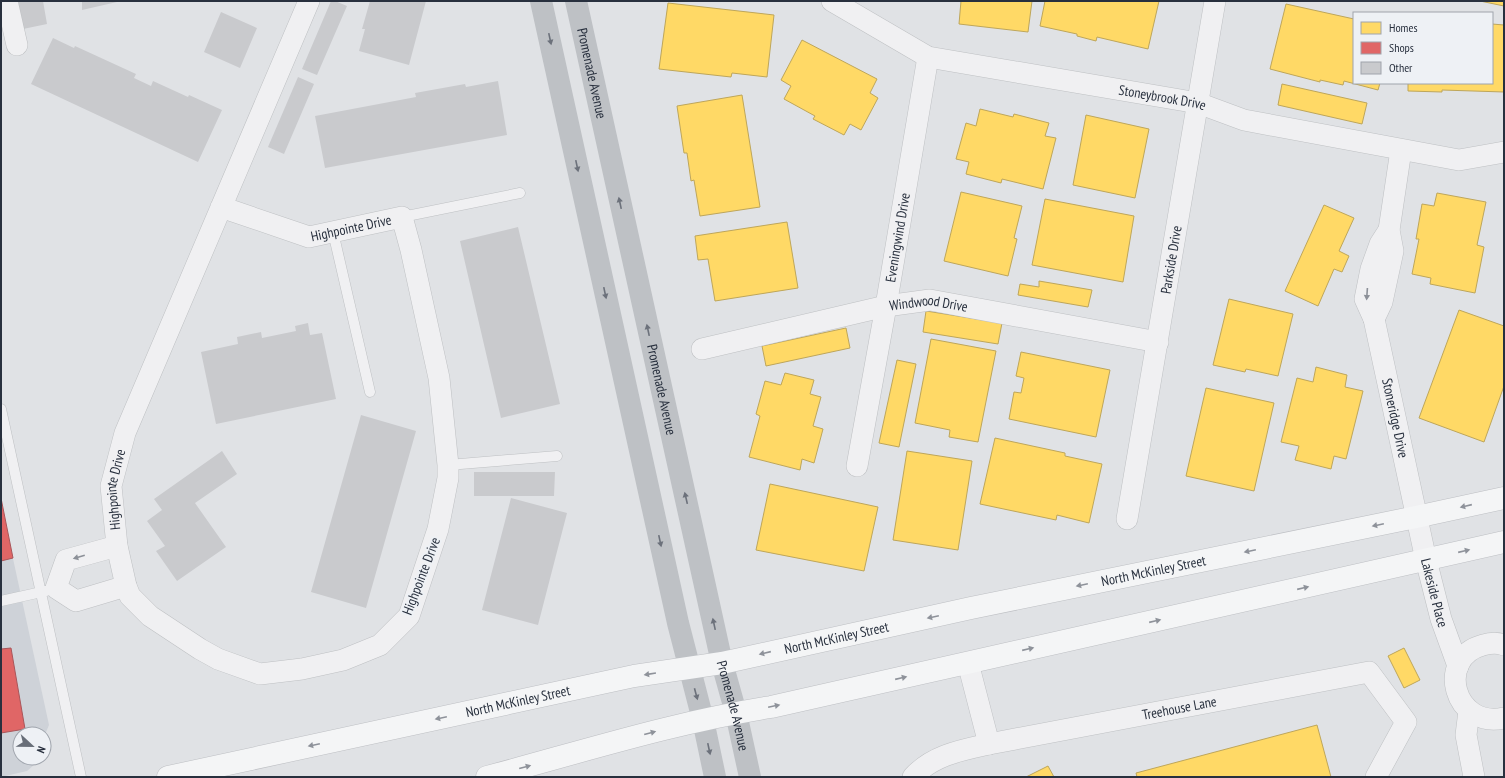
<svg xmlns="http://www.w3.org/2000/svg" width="1505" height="778" font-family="'PT Sans Narrow',sans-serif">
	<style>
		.built { fill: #ced2d8 }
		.homes { fill: #ffd966; stroke: #bea65a }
		.shops { fill: #e06666; stroke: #a9565a }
		.building { fill: #c9cacd }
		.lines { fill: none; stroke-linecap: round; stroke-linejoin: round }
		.lane-casing { stroke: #bec0c3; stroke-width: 11 }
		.street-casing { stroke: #bec0c3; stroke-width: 22 }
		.primary-casing { stroke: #bdbfc3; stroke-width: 23 }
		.lane { stroke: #f0f0f2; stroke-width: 10 }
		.street { stroke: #f0f0f2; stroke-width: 21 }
		.secondary { stroke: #bec1c5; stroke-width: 22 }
		.primary { stroke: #f4f5f6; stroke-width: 22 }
		.oneway { fill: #6c717b }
		.oneway2 { fill: #8c9098 }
		.oneway3 { fill: #8e929a }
		.labels { text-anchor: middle; stroke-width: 4; stroke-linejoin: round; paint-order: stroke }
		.street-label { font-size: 14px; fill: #28303e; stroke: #eef1f5 }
	</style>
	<rect width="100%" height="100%" fill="#e0e2e5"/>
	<path class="built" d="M1 503 49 725 44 737V734H20V758H38L35 764 27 771 1 777Z"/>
	<path class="homes" d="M961 1H1032L1028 32 959 24Z
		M1045 1H1159L1148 49 1097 37 1096 41 1077 36V34L1040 26Z
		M1480 1H1504V6Z
		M668 3 774 15 767 77 732 73 731 77 659 69Z
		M1286 4 1354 19V83H1380L1378 90 1344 81 1343 85 1320 80V82L1270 69Z
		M1492 24 1504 25V92L1442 90V92L1408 91V83H1492Z
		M802 40 877 79 870 93 878 98 861 130 850 124 844 135 813 119 815 116 784 99 791 86 781 80Z
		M1282 84 1367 103 1362 124 1278 105Z
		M742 95 760 207 700 216 694 180 691 181 687 153H684L677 106Z
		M980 109 1013 117 1014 114 1049 123 1045 136 1056 138 1043 189 1002 179 1001 183 966 174 969 162 956 159 966 123 976 126Z
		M1086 115 1149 129 1135 198 1073 185Z
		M961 192 1022 206 1014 238 1017 239 1008 276 944 261Z
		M1437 193 1486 202 1477 245 1484 247 1475 293 1430 284 1431 278 1412 274 1419 239H1416L1422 204 1434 206Z
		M1045 199 1134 216 1123 282 1032 265Z
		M1324 205 1354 218 1339 251 1349 256 1342 272 1334 269 1318 306 1285 291Z
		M787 222 798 288 715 301 708 259 698 260 695 236Z
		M1039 281 1092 290 1088 307 1018 295 1020 284 1039 287Z
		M1229 299 1293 314 1278 376 1246 369 1245 372 1213 365Z
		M1459 310 1504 326V386L1484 442 1419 418Z
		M926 311 1002 323 998 344 923 332Z
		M846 328 850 348 766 366 762 346Z
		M931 339 996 351 978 442 949 437 950 430 915 423Z
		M1021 352 1110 370 1096 437 1009 419 1014 392 1021 393 1024 378 1016 376Z
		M897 360 916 364 899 447 879 443Z
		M1316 367 1347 375 1345 387 1363 391 1346 459 1334 456 1331 469 1295 460 1299 446 1281 442 1297 378 1313 382Z
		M785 373 814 380 810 394 821 397 813 426 823 429 814 463 802 459 800 470 749 457 760 416 756 414 765 381 781 385Z
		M1206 388 1274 403 1254 491 1186 476Z
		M995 438 1065 453V456L1102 464 1089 523 1057 515 1056 520 980 504Z
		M907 451 972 461 958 550 893 540Z
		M770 484 878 507 864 571 756 550Z
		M1404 648 1420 680 1404 688 1388 656Z
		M1317 725 1331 777H1137L1136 773Z
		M1048 766 1054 777H1026Z"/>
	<path class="shops" d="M1 498 13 558 1 561Z
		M11 648 25 729 1 733V649Z"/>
	<path class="building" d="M18 1H43L47 24 23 29Z
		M82 1H117V2L82 10Z
		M331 1H335L347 6 317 75 302 69Z
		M370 1H426L409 65 359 51 365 29H362Z
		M221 12 257 28 240 68 204 52Z
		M53 38 74 48 75 46 136 74 134 78 151 86 153 81 188 97 189 95 222 110 198 162 31 84Z
		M298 77 314 84 284 154 268 147Z
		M498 81 507 135 325 168 315 116 416 97 415 93 465 84 466 87Z
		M518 227 560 404 501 418 460 241Z
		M308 323 310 335 322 333 336 399 216 424 201 352 238 344 237 337 261 332 262 338 296 331 295 326Z
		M361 415 416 431 366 608 311 592Z
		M222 451 237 474 195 503 226 547 177 581 156 551 165 546 147 521 162 510 154 499Z
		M474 472H555L554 496H474Z
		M511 498 567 513 538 625 482 610Z"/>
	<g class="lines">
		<defs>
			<path id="lane" d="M402 217 520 193
				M333 232 370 392
				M1 409 81 777
				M448 465 557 456
				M1 601 46 591"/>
			<g id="street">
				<path d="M7 1 17 45"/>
				<path id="s1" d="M832 1 928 57 1198 103 1244 120 1459 160 1504 152"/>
				<path id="s2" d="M221 207 309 237 402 217 411 250 439 378 448 465V478L438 529 409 616 380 645 343 660 302 669 260 674 218 659 200 649 150 616 130 596 126 586 117 546 111 486 125 433 309 1"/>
				<path id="s3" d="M1389 230 1380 244 1371 269 1365 299 1374 319 1426 560 1441 619 1458 666"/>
				<path d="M1374 319 1382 302 1393 251 1389 230 1401 150"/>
				<path id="s4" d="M702 349 886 306 930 300 1158 342"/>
				<path id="s5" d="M857 466 886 306 928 57"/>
				<path id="s6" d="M1127 519 1215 1"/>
				<path d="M117 546 66 560 56 588 76 601 126 586"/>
				<path d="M1504 645C1497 642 1490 643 1483 645 1435 658 1454 729 1504 718"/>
				<path d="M968 663 989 744"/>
				<path d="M1469 711 1466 735 1474 777"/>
				<path id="s7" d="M913 777C933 755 962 750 989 744L1369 672 1406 722 1376 777"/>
			</g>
			<g id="primary">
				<path id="s9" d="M168 777 634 676 722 663 971 608 1416 517 1504 498"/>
				<path d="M487 777C581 752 675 722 771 707L1504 542"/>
			</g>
		</defs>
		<use href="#lane" class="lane-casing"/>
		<use href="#street" class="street-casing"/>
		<use href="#primary" class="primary-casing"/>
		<use href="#lane" class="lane"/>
		<use href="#street" class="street"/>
		<g class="secondary">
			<path d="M541 1 678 623 703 720 715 777"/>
			<path id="s8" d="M576 1 722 663 736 713 750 777"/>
		</g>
		<use href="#primary" class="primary"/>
	</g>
	<defs><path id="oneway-solid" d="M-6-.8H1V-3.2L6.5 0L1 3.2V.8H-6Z"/></defs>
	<g class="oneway">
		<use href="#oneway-solid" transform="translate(550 39) rotate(78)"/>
		<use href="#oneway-solid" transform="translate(577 166) rotate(78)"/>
		<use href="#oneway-solid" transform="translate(620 203) rotate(-102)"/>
		<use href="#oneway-solid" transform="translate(605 293) rotate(78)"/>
		<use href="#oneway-solid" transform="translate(648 330) rotate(-102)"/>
		<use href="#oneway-solid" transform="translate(686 498) rotate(-103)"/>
		<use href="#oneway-solid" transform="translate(660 541) rotate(78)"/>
		<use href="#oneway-solid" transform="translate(714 624) rotate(-102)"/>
		<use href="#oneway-solid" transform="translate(696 694) rotate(75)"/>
		<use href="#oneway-solid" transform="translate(709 749) rotate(78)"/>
	</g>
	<g class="oneway2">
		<use href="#oneway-solid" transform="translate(1367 294) rotate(94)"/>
		<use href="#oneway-solid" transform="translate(79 557) rotate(164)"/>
	</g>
	<g class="oneway3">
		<use href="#oneway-solid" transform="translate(1466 506) rotate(167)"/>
		<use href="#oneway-solid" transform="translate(1378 525) rotate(168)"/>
		<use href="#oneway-solid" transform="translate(1250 551) rotate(168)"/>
		<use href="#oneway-solid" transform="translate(1464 551) rotate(-13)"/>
		<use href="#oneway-solid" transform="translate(1082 585) rotate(168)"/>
		<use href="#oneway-solid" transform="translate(1303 588) rotate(-13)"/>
		<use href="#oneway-solid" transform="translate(933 617) rotate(168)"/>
		<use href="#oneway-solid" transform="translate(1155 621) rotate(-13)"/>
		<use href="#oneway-solid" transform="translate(1028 649) rotate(-13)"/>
		<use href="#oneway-solid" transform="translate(765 653) rotate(167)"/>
		<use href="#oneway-solid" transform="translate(650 674) rotate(171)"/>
		<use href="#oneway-solid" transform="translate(901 678) rotate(-13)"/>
		<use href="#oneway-solid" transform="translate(774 706) rotate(-12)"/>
		<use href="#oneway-solid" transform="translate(441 718) rotate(168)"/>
		<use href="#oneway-solid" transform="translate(650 733) rotate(-15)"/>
		<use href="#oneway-solid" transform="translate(314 745) rotate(168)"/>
		<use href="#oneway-solid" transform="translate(525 767) rotate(-15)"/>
	</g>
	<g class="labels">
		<g class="street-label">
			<text dy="5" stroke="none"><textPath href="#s8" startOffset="74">Promenade Avenue</textPath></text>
			<text dy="5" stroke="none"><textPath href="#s1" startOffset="349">Stoneybrook Drive</textPath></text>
			<text dy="5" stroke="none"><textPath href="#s2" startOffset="136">Highpointe Drive</textPath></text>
			<text dy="5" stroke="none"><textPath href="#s5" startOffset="232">Eveningwind Drive</textPath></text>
			<text dy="5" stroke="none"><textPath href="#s6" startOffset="263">Parkside Drive</textPath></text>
			<text dy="5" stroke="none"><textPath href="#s4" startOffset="232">Windwood Drive</textPath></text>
			<text dy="5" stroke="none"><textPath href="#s8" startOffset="398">Promenade Avenue</textPath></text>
			<text dy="5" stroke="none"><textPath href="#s3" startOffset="197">Stoneridge Drive</textPath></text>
			<text dy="5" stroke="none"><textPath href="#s2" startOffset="1025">Highpointe Drive</textPath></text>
			<text dy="5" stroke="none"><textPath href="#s9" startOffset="1007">North McKinley Street</textPath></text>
			<text transform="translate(421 576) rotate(-69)" y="5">Highpointe Drive</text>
			<text dy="5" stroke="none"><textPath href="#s3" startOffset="376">Lakeside Place</textPath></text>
			<text dy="5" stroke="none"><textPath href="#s9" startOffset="683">North McKinley Street</textPath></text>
			<text dy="5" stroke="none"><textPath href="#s9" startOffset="358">North McKinley Street</textPath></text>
			<text dy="5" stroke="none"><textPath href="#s8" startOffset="722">Promenade Avenue</textPath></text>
			<text dy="5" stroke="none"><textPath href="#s7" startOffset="278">Treehouse Lane</textPath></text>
		</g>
	</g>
	<rect width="1505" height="778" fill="none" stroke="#28303e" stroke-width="4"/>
	<rect x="1353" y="12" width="140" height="72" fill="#eef1f5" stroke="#9fa4ac"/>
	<rect x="1361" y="22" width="20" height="12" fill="#ffd966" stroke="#9fa4ac"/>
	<text x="1389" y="32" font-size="12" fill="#28303e">Homes</text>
	<rect x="1361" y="42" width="20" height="12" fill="#e06666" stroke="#9fa4ac"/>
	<text x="1389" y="52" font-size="12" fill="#28303e">Shops</text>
	<rect x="1361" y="62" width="20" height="12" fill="#c9cacd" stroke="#9fa4ac"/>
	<text x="1389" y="72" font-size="12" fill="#28303e">Other</text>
	<g transform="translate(32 746) rotate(112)"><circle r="19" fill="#eef1f5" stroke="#9fa4ac"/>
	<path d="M0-3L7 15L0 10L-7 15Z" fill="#686e78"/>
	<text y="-6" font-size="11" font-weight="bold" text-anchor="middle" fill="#28303e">N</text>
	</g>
</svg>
